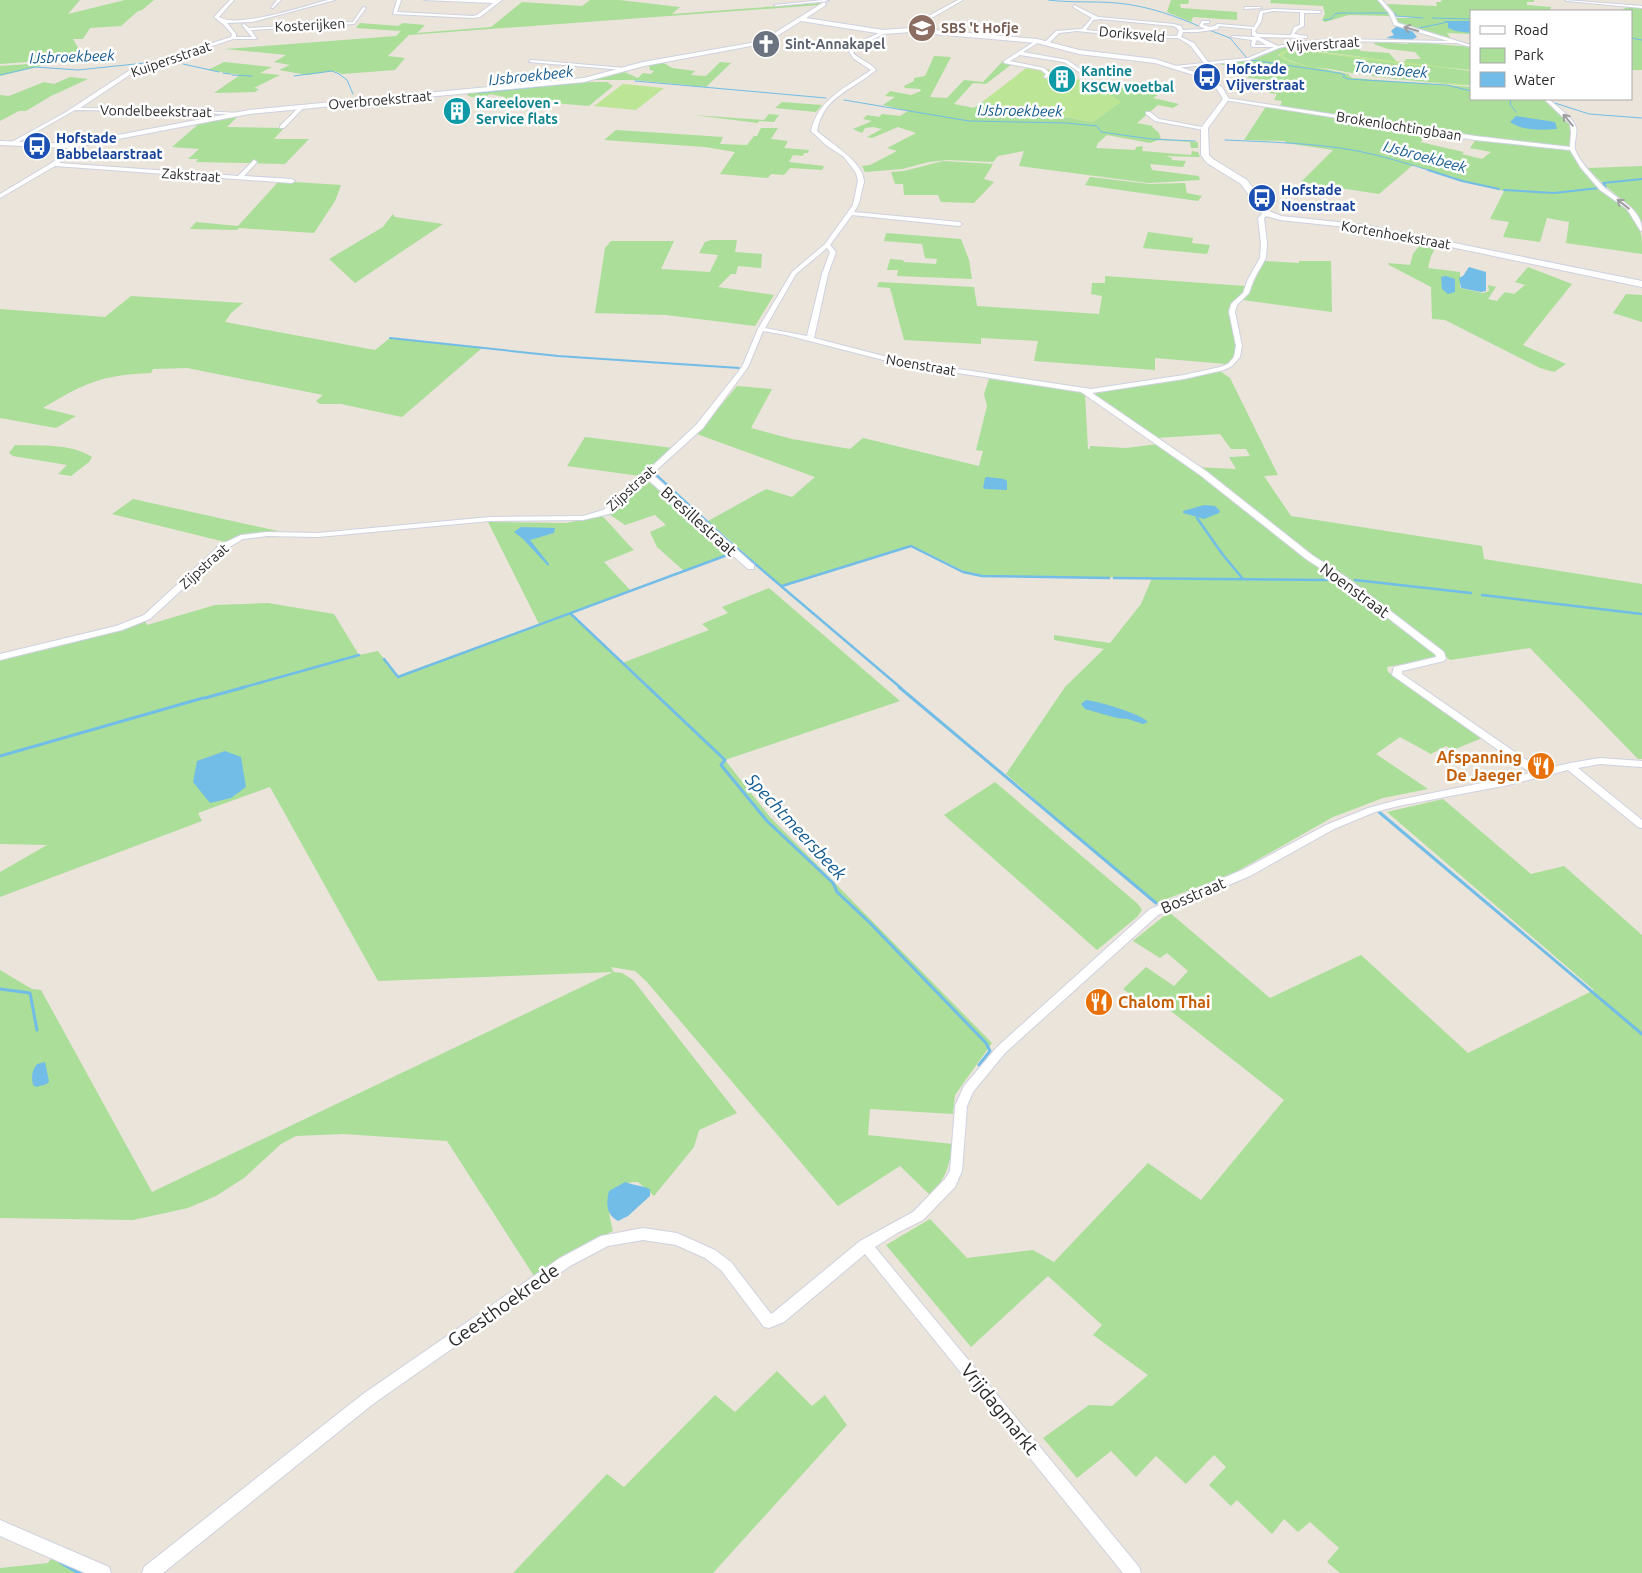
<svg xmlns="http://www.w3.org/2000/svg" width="1642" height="1573" font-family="Ubuntu,sans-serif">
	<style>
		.green { fill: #aade99 }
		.pitch { fill: #bce595 }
		.water { fill: #72bde7 }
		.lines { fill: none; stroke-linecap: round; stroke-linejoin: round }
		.stream-far4 { stroke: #72bde7; stroke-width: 1 }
		.stream-far3 { stroke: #72bde7; stroke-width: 2 }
		.stream-far2 { stroke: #72bde7; stroke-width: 2.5 }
		.stream-far1 { stroke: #72bde7; stroke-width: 3 }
		.stream { stroke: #72bde7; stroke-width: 4.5 }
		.street-casing { stroke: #cfd1e0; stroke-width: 2 }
		.secondary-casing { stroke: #cfd1e0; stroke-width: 2 }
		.street { fill: #fff; fill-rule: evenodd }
		.secondary { fill: #fff; fill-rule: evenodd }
		.oneway { stroke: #9e9e9e }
		.labels { text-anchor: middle; stroke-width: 5; stroke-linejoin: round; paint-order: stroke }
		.far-street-label { font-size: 14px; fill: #282828; stroke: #fff }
		.far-education-label { font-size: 14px; font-weight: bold; fill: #785e54; stroke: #fff; text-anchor: start }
		.far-worship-label { font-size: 14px; font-weight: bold; fill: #5b616d; stroke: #fff; text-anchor: start }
		.far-transit-label { font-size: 14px; font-weight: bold; fill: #164399; stroke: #fff; text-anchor: start }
		.far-culture-label { font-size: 14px; font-weight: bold; fill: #0d838f; stroke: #fff; text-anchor: start }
		.far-water-label { font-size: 15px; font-style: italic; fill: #145a8f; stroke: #fff }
		.street-label { font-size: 16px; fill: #282828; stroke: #fff }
		.food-label { font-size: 16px; font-weight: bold; fill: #c56008; stroke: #fff; text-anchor: end }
		.water-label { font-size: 18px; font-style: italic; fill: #145a8f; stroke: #fff }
		.near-street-label { font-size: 19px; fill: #282828; stroke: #fff }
	</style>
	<rect width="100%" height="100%" fill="#eae4da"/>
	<path class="green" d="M0 0H92H80L68 14 125 0H154L142 10 138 11 121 26 90 28 83 39H73L82 55 80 58 0 64Z
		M590 0H619L680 7 672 14 821 3 819 5 409 35 388 56 405 58 395 70 342 74 334 71 307 75 279 70 290 65 274 62 286 55 225 49 396 36 401 31 356 28 360 23 398 26 403 23 425 25 417 33 491 27 522 2 582 6Z
		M1171 0H1189L1188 4H1180L1181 8 1237 12V20L1193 17 1191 22 1167 12Z
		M1271 0H1379L1391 16 1349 15 1325 22 1322 20 1325 14 1323 6 1270 3Z
		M1441 0H1534V2H1527V5L1551 7 1550 11H1471V20L1431 18 1471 20V34L1447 33 1453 41 1398 24 1396 18H1421L1397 16 1387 4 1437 6 1436 2H1442Z
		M1629 6 1642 8V70H1631V11H1620Z
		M1327 41H1350L1361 51 1389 53 1398 63C1378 60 1291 43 1278 55L1290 62 1348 74 1352 78 1471 87V99H1543L1570 124V147L1433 131 1280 106 1282 101 1274 100 1277 94 1269 93 1277 81 1249 78 1239 72V69L1216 63 1253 60 1282 47 1298 43Z
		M1375 42 1408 44V42H1412L1471 47V70L1408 64 1403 61H1406L1405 59H1421L1415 52 1388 49 1374 44Z
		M1289 51H1303L1471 71V85C1423 82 1377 78 1330 69 1315 67 1295 65 1282 56L1284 53Z
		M934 56 951 57 930 97 947 98 964 80 983 82 1003 61 1012 64 986 84 973 83 954 104 974 108 982 102 1093 122 1120 102 1094 82 1154 90 1152 93 1159 94 1153 98 1179 104 1173 108 1158 105 1137 123 1153 126 1152 127 1159 133 1161 139 1198 142V148H1191L1190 142 1158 140 1150 143 1107 135 1098 143 1096 148 1135 150 1136 147 1143 146 1142 151 1191 155 1192 151 1198 152 1200 157 1166 156 1172 158V160L1186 161 1183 167 1150 164 1152 170 1199 176 1200 180 1149 183 1019 166 1024 151 998 156 993 162 947 160 929 162 902 169 865 172 862 166 870 165 897 151 887 148 916 133 898 127 872 138 867 137 882 129 873 127 865 128 862 133 853 129 872 121 863 119 867 115 879 117 882 114 900 116 908 111 883 105 895 97 885 96 890 91 911 95 921 91 920 89 905 88 904 86 914 81V78L925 76Z
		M57 62 0 76V66Z
		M224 62 272 67 260 73 280 75 254 88 259 89 255 92 214 93 240 75 208 70Z
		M662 62 672 68 695 71 691 75 706 76 720 62 731 63 706 87 634 80H591L622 71 638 78 643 73 651 74 654 71 650 70 649 65Z
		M70 77 88 79 51 96 26 111H19L0 121V95L9 96 44 82 54 84Z
		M590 82H607L613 86 589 106 530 101 508 110 509 105 497 102 505 97 490 94 481 99 468 96 467 93Z
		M782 102 822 105 816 112 775 108Z
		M1267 105 1434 133 1420 142 1464 152 1462 154 1482 159 1491 152 1470 148 1476 139 1570 149C1576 163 1586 176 1598 187 1615 202 1634 209 1641 234 1642 240 1642 248 1642 254L1566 243 1569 222 1547 218 1540 242 1503 237 1509 222 1490 219 1504 191 1468 183 1413 165 1379 194 1301 182 1333 150 1285 143 1286 141 1244 140Z
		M769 114 779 115 774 122 759 121 758 123 693 115 764 120Z
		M239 115 227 127 284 128 274 139H309L285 164 196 162 198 159H188L199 149 172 147 201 122Z
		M761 128H778L771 139 788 141 784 148 809 150 808 153H804L803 156 793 155 789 162 824 166 822 170 790 168 784 175 771 174 768 178 720 174 735 152 705 147 604 140 616 130 723 137 720 144 747 145 754 136H757Z
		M943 161 993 164 984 179 994 182 974 203 941 202 938 195H904L903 184H895L891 172 904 171Z
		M1642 166V223C1627 199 1605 189 1588 168Z
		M1090 177 1150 184 1185 183 1187 193 1202 196 1198 201 1085 185Z
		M279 181 341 185 335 201 314 233 239 228 237 230 190 229 196 222 238 226Z
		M393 214 395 217 443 224 355 283 329 259 383 227Z
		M1148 232 1193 238 1192 243 1210 245 1207 254 1143 248Z
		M886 233 961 239 969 260 972 279 897 276 898 270H887L890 259 903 260 904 262 936 264 937 259 925 258 922 244 884 241Z
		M711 240H737L735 252 762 254 761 268 738 266 736 274H731L718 287 774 295 755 326 666 315 595 313 605 248 611 241H674L661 269 710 272 718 255 699 253 705 242Z
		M1423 241 1437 245 1431 256 1428 268 1460 272V288L1483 293 1489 291 1488 285 1496 287 1488 299 1497 301 1505 292 1514 294 1525 285 1515 282 1528 267 1572 284 1523 345 1566 364 1554 372 1540 368 1445 320 1432 319 1431 287 1389 265 1388 263 1410 265 1413 254Z
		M1264 261 1299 263V261H1331L1332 312 1243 300C1253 290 1256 274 1264 261Z
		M1105 276 1245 286C1244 298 1230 300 1228 312 1234 328 1244 352 1226 364L1155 358V370L1034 361 1038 341 981 338V344L904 340 890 288 877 287 879 282 974 287 977 306 1099 314 1102 296 1091 294 1092 283H1105Z
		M1626 294 1642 295V322L1613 313Z
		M131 296 243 303 231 313 225 322 375 350 390 338 482 348 402 417 341 404H320L316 401 323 395 187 368 153 369 151 373C102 375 84 383 43 408L76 416 56 428 0 418V309L105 317Z
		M1220 371 1230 378 1278 475 1264 476 1291 516 1482 546 1484 559 1642 584V759H1638L1530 648 1450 660 1335 569 1324 564 1195 467 1236 469 1229 457 1250 456 1246 449H1231L1220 434 1156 438 1091 394Z
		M989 379 1078 391 1085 394 1088 449H1090V446L1126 448 1158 444 1191 465 1289 545 1342 582 1434 653 1435 657 1434 658 1387 667 1388 672 1482 738 1453 750 1446 746 1431 754 1400 737 1376 754 1428 789 1383 798 1333 817 1234 873 1156 903 1117 872 1006 774 1065 687 1104 649 1054 640V635L1110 643 1141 604 1152 578 980 575 966 572 912 546 782 586 708 521 766 489 792 497 815 477 697 434 737 386 772 389 751 428 792 439 850 449 863 438 979 466 983 451 976 450 987 406 984 394Z
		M585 437 673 448 640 476 567 466Z
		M15 445C40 446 70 443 92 457L89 462 71 476 58 474 67 465 13 456 9 453Z
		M646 482 651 483 730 554 684 571 657 547 650 532 666 525 655 515 625 525 609 514Z
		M133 499 278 531 245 534 225 542 112 514Z
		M602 516C614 527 622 539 634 550L604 562 631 591 570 613 622 663 709 630 702 624 728 613 722 607 769 588 900 701 725 760 770 817 992 1043 955 1095 953 1114 870 1109 868 1135 953 1144C949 1166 946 1179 930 1195L900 1166 838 1206 647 982 635 971 611 967 614 972 622 973 633 980 737 1113 699 1130 694 1147 654 1196 638 1182C603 1182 606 1204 613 1231L568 1253 534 1276 447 1141 344 1134 296 1136 281 1144 244 1178 216 1196 188 1208 133 1220 0 1218V970L32 989 41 990 152 1192 613 972 378 981 270 787 198 813 202 821 0 897V872L47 845 0 844V660L109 633 145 621 147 625 215 605 268 603 334 614 359 655 378 651 397 676 539 624 488 522 566 523Z
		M995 782 1138 904 1142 910 1137 917 1097 950 944 815Z
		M1443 799 1531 874 1564 866 1642 935V1573H1340L1327 1562 1339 1548 1310 1522 1298 1532 1284 1519 1272 1534 1237 1500 1231 1506 1209 1485 1226 1467 1214 1455 1186 1484 1156 1456 1136 1477 1111 1451 1077 1478 1043 1438 1089 1405 1112 1406 1148 1375 1093 1335 1102 1325 1048 1276 971 1347 886 1245 930 1219 967 1258 1033 1250 1054 1262 1148 1163 1201 1200 1284 1100 1148 993 1139 1000 1123 989 1146 967 1174 986 1188 971 1167 953 1160 958 1133 941 1169 912 1270 998 1361 955 1468 1053 1594 990 1387 812Z
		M777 1371 812 1406 825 1395 847 1425 713 1573H513L607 1474 624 1487 715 1395 735 1412Z
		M52 1557 90 1573H0V1568L48 1563Z"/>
	<path class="pitch" d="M1287 50H1303L1471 70 1398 64 1303 51H1289L1282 55C1293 70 1402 80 1425 82 1439 83 1459 82 1471 86 1420 82 1369 78 1319 68 1306 66 1290 64 1279 56L1281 52Z
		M1029 66 1058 71 1053 74 1055 76 1094 82 1121 102 1093 122 982 102Z
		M623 84 664 88 636 110 594 106Z"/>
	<path class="water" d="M1444 21H1471V26L1468 27 1471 28V33L1456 31 1448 28V23Z
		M1397 26 1412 31 1417 37 1411 40 1386 38 1394 35 1391 31Z
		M1516 116 1555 122 1557 129C1540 130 1523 131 1510 122Z
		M1469 267 1486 272V291L1481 292 1461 288 1459 278 1463 276Z
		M1446 276 1455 279V292L1448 294 1442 289 1441 277Z
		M987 477 1004 479 1007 481V490L985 489 983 488 985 478Z
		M1204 505 1215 506 1220 511 1219 513 1204 519 1183 513V511Z
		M521 527 555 528 554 533 530 540 549 564 548 566 523 539 514 532Z
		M1086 700C1098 701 1141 714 1148 722L1143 724 1128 719 1117 718 1085 709 1081 704Z
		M225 751 241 757 246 787 231 798 210 803 193 782 197 761Z
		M45 1062 49 1081 47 1084 36 1087 33 1085C31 1077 32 1070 37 1064Z
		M625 1182C633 1185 643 1186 650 1189V1196L628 1216 618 1221C606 1215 606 1203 609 1191Z"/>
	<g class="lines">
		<path class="stream-far4" d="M1048 0C1071 3 1094 1 1117 3 1148 6 1177 16 1205 29
			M1395 13 1396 16 1423 18
			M1432 18 1471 19
			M1324 20 1331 19 1335 14 1340 13H1389
			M1415 29 1448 22
			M1209 30 1230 38 1247 58
			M1631 38 1642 40
			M1251 60 1339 73 1345 75 1343 77 1348 79 1447 85 1471 91
			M183 64 219 72
			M223 73 231 74
			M339 74 347 80 353 94
			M0 75 35 67 78 70 145 63
			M232 75 252 76
			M294 76 332 71 339 74
			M635 81 826 98
			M478 93 586 82
			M402 99 449 95
			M1511 99 1510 104 1516 112
			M844 100 969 121 1066 123 1097 126 1101 132 1151 139 1195 141
			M1555 103 1589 114 1642 118
			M1225 140C1269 142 1315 143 1358 151 1383 156 1408 164 1432 171"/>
		<path class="stream-far3" d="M1428 170 1462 181 1499 189
			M1603 188 1606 187 1603 183 1642 179
			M1504 190 1554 193 1599 188
			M390 338 558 356 739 368"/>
		<path class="stream-far2" d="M654 473 727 540 901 688
			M1197 518 1223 555 1243 579
			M1114 578 1332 580
			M1355 580 1471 593
			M782 586 911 546 963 572 982 576 1109 578
			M1482 595 1642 614
			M571 614 649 688
			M384 659 398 677 730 554
			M241 688 359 655"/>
		<path class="stream-far1" d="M648 687 725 760 721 765 767 821 833 883 837 892 869 922 986 1043 990 1051 979 1065
			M899 687 1156 903
			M205 698 245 687
			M0 756 203 698
			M1379 812 1642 1034
			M0 989 30 993 37 1030"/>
		<path class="stream" d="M61 1562 80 1573"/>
		<defs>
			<path id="street" d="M230 0H234L219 17C237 29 305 6 328 0H335L252 22 227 23 236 34V37H252L242 25 244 24 249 28 353 22 363 7 366 8 354 24 251 30 257 39H233L134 72 80 108 162 109 240 113 242 115 162 111 75 110 15 144 10 143 66 112 130 70 231 37 232 34 223 24 214 17Z
				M277 0H281L273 8H271Z
				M397 0H401L397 12 473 16 477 15 493 3 424 0H502L480 17 473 18 393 14Z
				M824 0 829 1 776 6 774 5Z
				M958 0H963L914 28 912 31 908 30 910 26Z
				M1378 0H1382L1393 13 1398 23 1471 45V47L1456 43 1333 41 1297 44 1279 48 1249 60 1177 68 1175 66 1204 63 1190 45 1178 38 1136 37 1077 31 1059 33 1048 44 1044 43 1056 31 1082 29 1092 18 1073 7 1074 5 1098 17 1174 24 1181 26 1183 30 1205 29 1199 26 1202 21H1209V23H1204L1203 25C1212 28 1211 27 1218 24L1254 27 1257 22 1260 11 1273 9 1321 11 1320 13H1304V26L1298 29 1294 34 1307 36V38L1259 37 1278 46 1297 42 1333 39 1448 41 1394 25 1389 13ZM1273 11 1300 12V25L1294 27 1291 35 1257 34 1255 31 1261 22 1263 13ZM1101 19 1173 26 1177 28 1179 31 1177 36 1136 35 1086 30 1093 20ZM1219 26 1252 29V35L1255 37 1233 36 1231 37 1252 40 1251 46 1253 47H1274L1248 58 1208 62 1194 43 1181 37 1183 32H1198L1218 29ZM1258 40 1266 45H1255L1256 41Z
				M1565 0 1642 6V8L1567 1Z
				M1245 7H1260L1262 8 1244 9Z
				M883 31 885 33 860 46 853 53C860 60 870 62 876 70 853 90 823 96 817 131 830 143 864 162 864 182 863 186 862 190 861 194 860 201 858 206 854 212L959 222 962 224 959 226 852 215 830 245 836 252 828 274 814 338 899 360 1091 389 1184 375 1220 367 1228 364 1234 357 1236 346 1229 312 1231 304 1243 293 1248 279 1260 258 1261 243 1258 218 1264 212H1268L1269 213 1264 218 1267 243 1266 258 1254 279 1249 293 1237 305 1235 312 1242 346 1240 357 1232 366 1224 370 1184 379 1092 393 1206 471 1312 555 1346 577 1444 652 1446 659 1444 661 1402 671V674L1541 770 1570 763 1600 758 1642 761V767L1600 764 1578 768 1642 820V828L1638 827 1568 770 1508 785 1398 806 1375 812 1334 829 1250 876 1158 915 1005 1053 973 1092 967 1106 962 1171 955 1187 923 1220 897 1233 875 1247 1139 1567 1141 1573H1123L865 1254 784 1322 769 1328 764 1327 721 1270 705 1258 676 1245 643 1240 608 1246 570 1266 373 1404 163 1573H142L144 1567 363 1394 560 1258 601 1236 643 1228 677 1233 715 1250 731 1262 771 1314 774 1312 860 1241 913 1212 945 1179 950 1171 955 1106 964 1086 997 1047 1150 909 1242 870 1326 825 1368 808 1398 800 1531 773 1392 675 1394 667 1436 657V655L1340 581 1306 559 1200 475 1081 392 899 364 786 335 763 331 748 367 703 428 652 474 754 565V569H748L647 479 620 506 609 514 583 520 490 521 318 537 267 536 243 539 226 549 150 619 122 630 0 660V654L116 626 144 615 220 545 241 535 267 532 318 533 490 517 583 516 603 510 614 502 697 424 742 367 758 329 792 272 825 244 853 205 858 181 856 173 844 157 826 145 811 131C818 99 847 87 871 70L854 59 849 52 856 44ZM827 248 830 252 822 274 807 336 765 328 796 274Z
				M1037 40 1039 42 1023 52 1067 60 1092 77 1088 78 1064 62 1020 55 1010 61 1044 68 1051 74 1046 78 1044 77 1046 74 1041 70 1004 63V61Z
				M531 60 624 68 626 69 624 70 529 62Z
				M1226 98 1475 136 1570 147 1571 132 1570 124 1544 99H1549C1556 106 1568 114 1574 123 1580 131 1573 141 1575 149 1578 160 1593 175 1600 183 1614 199 1642 206 1642 231L1640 230 1627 209 1600 190 1581 168 1570 150 1475 140 1224 100Z
				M300 106 304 107 284 128H280V126Z
				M1146 112H1150L1159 119 1207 128 1204 130 1155 121 1146 114Z
				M71 144 74 146 70 153 59 163 238 176 254 160 257 162 244 176 292 179 295 181 292 183 55 166 0 198V194L50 164 60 157Z
				M0 1520 109 1567 111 1573H85L0 1536Z"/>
			<path id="secondary" d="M824 2 826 5 806 18 883 30 910 28 1037 39 1079 50 1155 59 1204 75 1222 87 1229 99 1208 128 1209 155 1213 159 1247 180 1269 211 1281 216 1365 225 1642 281V287L1365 229 1280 220 1263 215 1241 184 1207 163 1201 155V128L1223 99 1217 89 1200 77 1155 63 1079 54 1037 43 910 32 883 34 801 21 766 43 644 66 584 82 249 114 71 148 0 145V141L71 144 249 110 584 78 643 62 762 41Z"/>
		</defs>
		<use href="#street" class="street-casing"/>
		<use href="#secondary" class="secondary-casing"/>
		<use href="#street" class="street"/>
		<use href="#secondary" class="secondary"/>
	</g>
	<defs><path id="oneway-shaft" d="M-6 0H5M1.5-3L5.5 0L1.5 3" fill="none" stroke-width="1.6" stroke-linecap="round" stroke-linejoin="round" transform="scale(1.25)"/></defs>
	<g class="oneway">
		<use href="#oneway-shaft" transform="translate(1411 29) rotate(-164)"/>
		<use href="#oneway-shaft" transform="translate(1568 120) rotate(-130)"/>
		<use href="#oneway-shaft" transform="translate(1623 204) rotate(-142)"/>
	</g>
	<defs>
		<symbol id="school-disc" viewBox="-11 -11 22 22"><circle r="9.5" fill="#8d6e63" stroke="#fff"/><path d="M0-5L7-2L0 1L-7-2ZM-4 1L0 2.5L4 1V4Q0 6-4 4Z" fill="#fff"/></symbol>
		<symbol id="church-disc" viewBox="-11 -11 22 22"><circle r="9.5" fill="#6b7280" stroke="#fff"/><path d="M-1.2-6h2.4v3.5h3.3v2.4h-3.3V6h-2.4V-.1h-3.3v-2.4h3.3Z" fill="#fff"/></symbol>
		<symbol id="bus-disc" viewBox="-11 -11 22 22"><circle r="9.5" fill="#1a4fb4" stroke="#fff"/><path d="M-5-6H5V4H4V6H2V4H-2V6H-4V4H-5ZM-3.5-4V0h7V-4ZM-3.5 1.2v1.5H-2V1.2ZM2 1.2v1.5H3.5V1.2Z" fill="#fff"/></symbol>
		<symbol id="building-disc" viewBox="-11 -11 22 22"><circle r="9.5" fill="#0f9aa8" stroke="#fff"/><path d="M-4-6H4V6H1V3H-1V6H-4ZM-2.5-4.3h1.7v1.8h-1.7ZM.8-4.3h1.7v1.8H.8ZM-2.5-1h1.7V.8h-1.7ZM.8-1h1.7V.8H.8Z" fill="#fff"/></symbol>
		<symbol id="restaurant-disc" viewBox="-11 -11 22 22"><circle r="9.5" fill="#e8710a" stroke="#fff"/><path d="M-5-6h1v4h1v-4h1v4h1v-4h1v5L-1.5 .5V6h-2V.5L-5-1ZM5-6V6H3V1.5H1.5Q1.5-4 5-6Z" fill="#fff"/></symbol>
	</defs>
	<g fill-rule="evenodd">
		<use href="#school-disc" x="906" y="12" width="32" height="32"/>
		<use href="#church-disc" x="750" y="28" width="32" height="32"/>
		<use href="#bus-disc" x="1191" y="61" width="32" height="32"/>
		<use href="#building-disc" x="1046" y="63" width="32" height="32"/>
		<use href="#building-disc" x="441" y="95" width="32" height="32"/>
		<use href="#bus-disc" x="21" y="130" width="32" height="32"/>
		<use href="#bus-disc" x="1246" y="182" width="32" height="32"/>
		<use href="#restaurant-disc" x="1525" y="750" width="32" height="32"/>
		<use href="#restaurant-disc" x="1083" y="986" width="32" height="32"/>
	</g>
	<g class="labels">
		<g class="far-street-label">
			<text transform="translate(310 25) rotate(-3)" y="5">Kosterijken</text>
			<text transform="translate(1132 34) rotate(5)" y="5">Doriksveld</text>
			<text transform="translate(1323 44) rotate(-4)" y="5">Vijverstraat</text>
			<text transform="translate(171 59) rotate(-19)" y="5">Kuipersstraat</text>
			<text transform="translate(380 100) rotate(-5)" y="5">Overbroekstraat</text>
			<text transform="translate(156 111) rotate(1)" y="5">Vondelbeekstraat</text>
			<text transform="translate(1399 126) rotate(9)" y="5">Brokenlochtingbaan</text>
			<text transform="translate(191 175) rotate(4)" y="5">Zakstraat</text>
			<text transform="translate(1396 235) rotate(10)" y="5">Kortenhoekstraat</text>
			<text transform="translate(921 365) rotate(10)" y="5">Noenstraat</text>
			<text transform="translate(631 488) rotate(-42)" y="5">Zijpstraat</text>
			<text transform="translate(204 566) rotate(-42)" y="5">Zijpstraat</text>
		</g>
		<g class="far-education-label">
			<text x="941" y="33">SBS 't Hofje</text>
		</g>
		<g class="far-worship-label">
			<text x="785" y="49">Sint-Annakapel</text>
		</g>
		<g class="far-transit-label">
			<text x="1226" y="74">Hofstade<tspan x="1226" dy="16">Vijverstraat</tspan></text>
			<text x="56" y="143">Hofstade<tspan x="56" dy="16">Babbelaarstraat</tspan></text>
			<text x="1281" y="195">Hofstade<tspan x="1281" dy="16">Noenstraat</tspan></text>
		</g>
		<g class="far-culture-label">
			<text x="1081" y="76">Kantine<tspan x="1081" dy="16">KSCW voetbal</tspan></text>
			<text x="476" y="108">Kareeloven -<tspan x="476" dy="16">Service flats</tspan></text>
		</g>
		<g class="far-water-label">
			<text transform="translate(72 57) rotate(-2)" y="5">IJsbroekbeek</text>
			<text transform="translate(1391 70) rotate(5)" y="5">Torensbeek</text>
			<text transform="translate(531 76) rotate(-6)" y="5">IJsbroekbeek</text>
			<text transform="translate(1020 111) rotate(1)" y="5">IJsbroekbeek</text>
			<text transform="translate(1425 157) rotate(15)" y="5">IJsbroekbeek</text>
		</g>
		<g class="street-label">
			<text transform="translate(699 521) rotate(42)" y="6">Bresillestraat</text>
			<text transform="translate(1355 590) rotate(36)" y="6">Noenstraat</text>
			<text transform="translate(1193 895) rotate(-23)" y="6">Bosstraat</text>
		</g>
		<g class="food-label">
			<text x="1522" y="763">Afspanning<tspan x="1522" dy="18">De Jaeger</tspan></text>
			<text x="1118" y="1008" text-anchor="start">Chalom Thai</text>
		</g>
		<g class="water-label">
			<text transform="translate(796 827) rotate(47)" y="6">Spechtmeersbeek</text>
		</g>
		<g class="near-street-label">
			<text transform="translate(503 1305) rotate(-35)" y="7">Geesthoekrede</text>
			<text transform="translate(1000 1409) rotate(51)" y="7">Vrijdagmarkt</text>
		</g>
	</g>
	<rect x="1470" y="10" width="162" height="90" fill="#ffffff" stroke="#a9a9a9"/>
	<rect x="1480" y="26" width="25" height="8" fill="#ffffff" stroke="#a9a9a9"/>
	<text x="1514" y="35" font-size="15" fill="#282828">Road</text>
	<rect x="1480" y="48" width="25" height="15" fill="#aade99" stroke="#a9a9a9"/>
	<text x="1514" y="60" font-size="15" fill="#282828">Park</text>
	<rect x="1480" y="72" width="25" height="15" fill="#72bde7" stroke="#a9a9a9"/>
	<text x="1514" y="85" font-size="15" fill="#282828">Water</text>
</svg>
